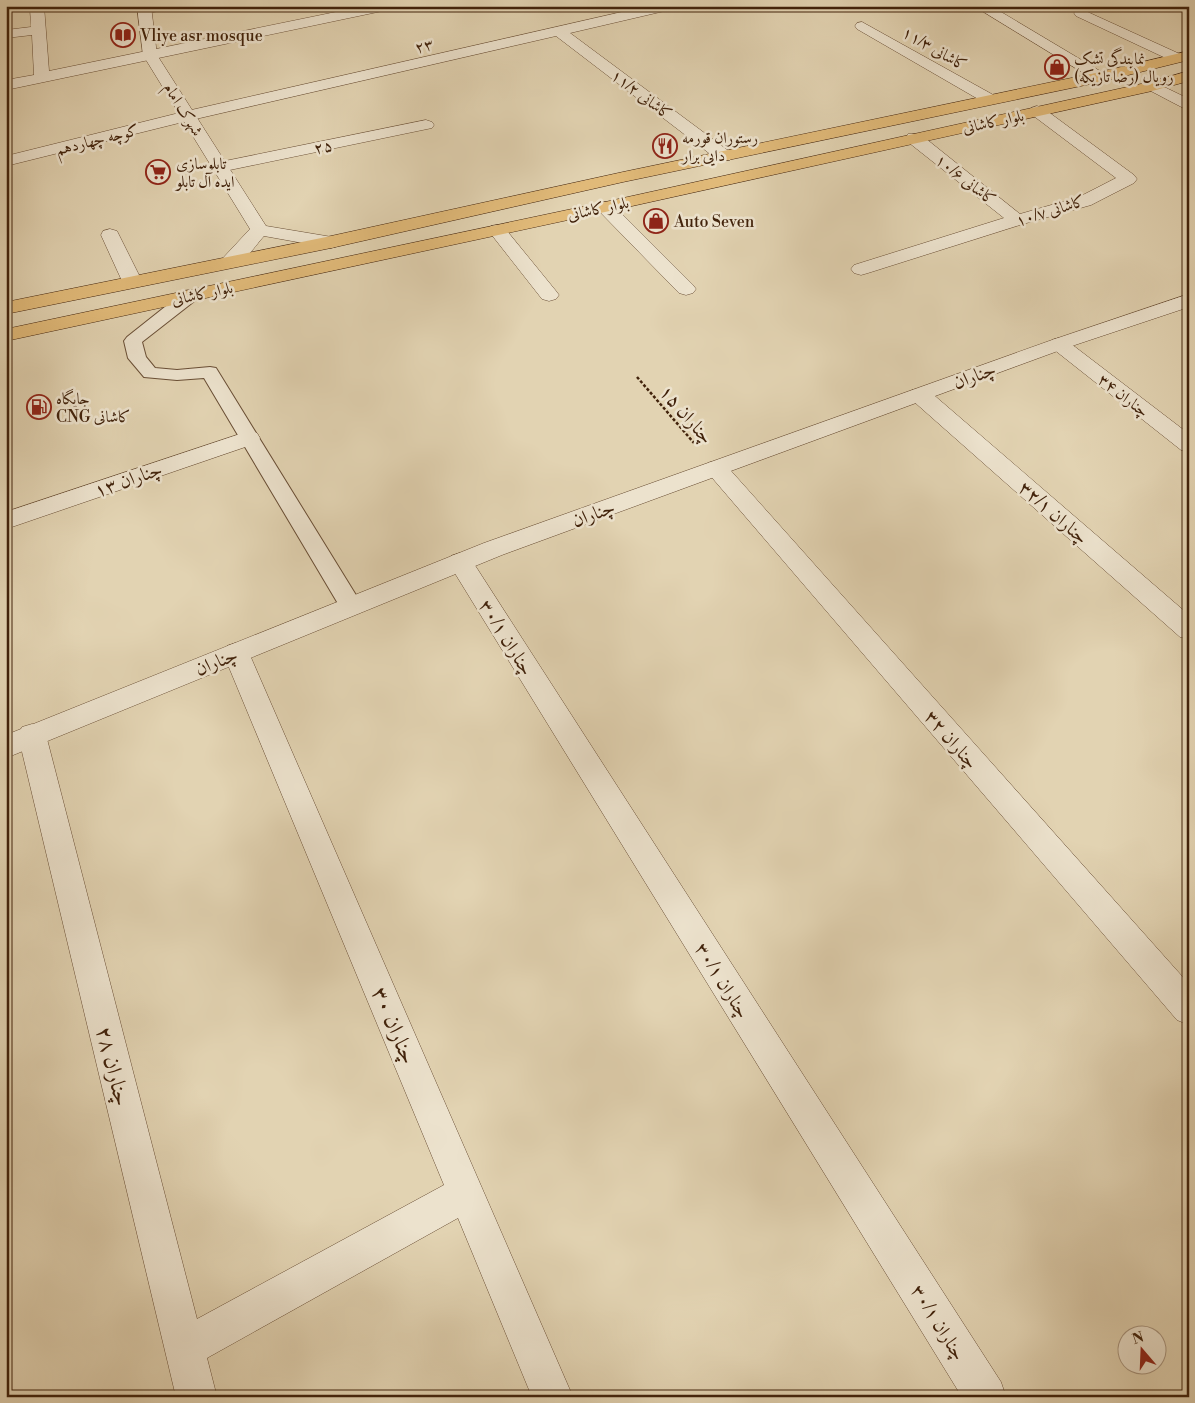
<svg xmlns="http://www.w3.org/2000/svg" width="1195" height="1403" font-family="'Libre Bodoni',Amiri,serif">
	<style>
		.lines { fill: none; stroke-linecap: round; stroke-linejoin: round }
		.service-casing { stroke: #694e35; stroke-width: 2 }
		.minor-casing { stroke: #694e35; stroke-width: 1 }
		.tertiary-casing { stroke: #694e35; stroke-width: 1 }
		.primary-casing { stroke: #41220b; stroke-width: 1 }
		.path { stroke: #41220b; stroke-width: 2.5; stroke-dasharray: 3 2; stroke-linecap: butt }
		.service { fill: #ece2cd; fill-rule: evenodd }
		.minor { fill: #ece2cd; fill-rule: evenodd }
		.tertiary { fill: #ece2cd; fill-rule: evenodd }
		.primary { fill: #e1ba79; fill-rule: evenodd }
		.labels { text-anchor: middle; stroke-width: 5; stroke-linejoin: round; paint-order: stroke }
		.far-poi-label { font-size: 16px; fill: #41220b; stroke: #ece2cd; text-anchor: start }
		.far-street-label { font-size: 16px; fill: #41220b; stroke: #ece2cd }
		.street-label { font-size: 19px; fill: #41220b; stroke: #ece2cd }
		.near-street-label { font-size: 22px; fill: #41220b; stroke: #ece2cd }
	</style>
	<rect width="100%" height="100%" fill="#e2d3b2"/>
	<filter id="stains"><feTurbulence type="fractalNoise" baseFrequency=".004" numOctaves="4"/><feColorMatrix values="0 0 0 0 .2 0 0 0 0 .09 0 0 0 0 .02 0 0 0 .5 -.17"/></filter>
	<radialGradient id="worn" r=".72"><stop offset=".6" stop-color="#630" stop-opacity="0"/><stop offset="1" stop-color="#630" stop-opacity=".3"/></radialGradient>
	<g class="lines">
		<defs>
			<path id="service" d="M191 290 197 291 199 295 197 299 142 342 146 357 155 368 177 370 210 367 216 368 359 600 362 606 359 612 351 614 343 612 204 378 177 380 144 377 128 358 124 341 127 337 185 291Z"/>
			<path id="minor" d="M30 6H44L49 71 365 6H394L387 10 6 90V80L34 75 32 35 6 38V30L31 27Z
				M170 6 168 9 144 14 137 10 142 6Z
				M648 6H675L673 9 570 33 730 152 732 156 730 160H718L556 36 187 121 6 166V156L187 111Z
				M974 6H991L1105 74 1108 77 1105 80H1095Z
				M1081 9 1182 55 1184 58 1182 61H1172L1076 16 1074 13 1076 10Z
				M862 22 997 97 999 100 997 103H985L857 29 855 26 857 23Z
				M1152 81 1189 99V111L1147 89 1144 86 1147 83Z
				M1037 106 1043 108 1134 175 1137 179 1134 183 1091 205 1023 224 868 273 861 275 854 273 851 269 854 265 1004 218 908 142 906 138 908 134H920L1020 214 1079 197 1116 178 1031 114 1029 111 1031 108Z
				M426 120 432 122 434 125 432 128 220 172 214 171 211 167 214 163 220 162Z
				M605 202 611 203 693 285 696 289 693 293 686 295 679 293 599 211 596 207 599 203Z
				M497 225 503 226 556 291 559 295 556 299 549 301 542 299 491 234 488 230 491 226Z
				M110 229 117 231 142 281 139 285 132 287 125 285 122 281 101 235 103 231Z
				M1059 338 1066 340 1189 434V452L1181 450 1052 348 1049 344 1052 340Z
				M920 389 928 390 1189 615V639L1180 637 912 400 909 395 912 390Z
				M249 431 257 433 260 438 257 443 6 529V512Z
				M716 461 724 463 1189 984V1025L1177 1020 708 473 705 468 708 463Z
				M460 553 469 556 1001 1382 1006 1397H962L448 562 451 556Z
				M236 643 245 646 249 653 573 1397H532L458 1218 207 1358 217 1397H176L18 735 22 727 32 724 42 727 46 735 197 1319 444 1185 223 653 227 646Z"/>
			<path id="tertiary" d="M137 6H151L157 55 266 226 338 238 340 242 338 246 331 248 264 236C253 248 241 270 223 266L221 262 223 258 250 229 143 55Z
				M1189 294V307L1066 348 502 555 6 758V735L484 543 1052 340Z"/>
			<path id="primary" d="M1189 51V60L1100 82 623 182 331 248 6 314V302L331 236 623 172 1100 72Z
				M1189 71V81L1152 91 605 212 6 341V329L605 202 1150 82Z"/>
		</defs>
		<use href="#service" class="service-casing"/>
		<use href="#minor" class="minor-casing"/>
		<use href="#tertiary" class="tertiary-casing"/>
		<use href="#primary" class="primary-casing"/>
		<path class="path" d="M637 377 694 443"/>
		<use href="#service" class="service"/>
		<use href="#minor" class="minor"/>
		<use href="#tertiary" class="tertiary"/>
		<use href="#primary" class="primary"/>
	</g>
	<defs>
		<symbol id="library-ring" viewBox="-11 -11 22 22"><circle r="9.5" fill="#ece2cd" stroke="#8f2418" stroke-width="1.5"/><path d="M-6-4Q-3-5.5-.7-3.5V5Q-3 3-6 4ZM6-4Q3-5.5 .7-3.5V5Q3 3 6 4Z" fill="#8f2418"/></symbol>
		<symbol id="shop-ring" viewBox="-11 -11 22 22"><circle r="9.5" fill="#ece2cd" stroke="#8f2418" stroke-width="1.5"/><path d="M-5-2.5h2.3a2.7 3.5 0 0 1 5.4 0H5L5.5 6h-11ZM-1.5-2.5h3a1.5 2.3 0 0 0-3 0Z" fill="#8f2418"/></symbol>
		<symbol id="restaurant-ring" viewBox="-11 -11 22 22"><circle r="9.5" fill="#ece2cd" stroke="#8f2418" stroke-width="1.5"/><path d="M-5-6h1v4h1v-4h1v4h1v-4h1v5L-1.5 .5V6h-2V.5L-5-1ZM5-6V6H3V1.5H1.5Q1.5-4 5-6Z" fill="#8f2418"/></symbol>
		<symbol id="supermarket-ring" viewBox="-11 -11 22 22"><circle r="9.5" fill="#ece2cd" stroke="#8f2418" stroke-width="1.5"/><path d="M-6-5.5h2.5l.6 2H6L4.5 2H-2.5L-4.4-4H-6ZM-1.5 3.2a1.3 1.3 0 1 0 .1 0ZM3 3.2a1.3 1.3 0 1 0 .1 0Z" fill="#8f2418"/></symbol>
		<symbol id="fuel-ring" viewBox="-11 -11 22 22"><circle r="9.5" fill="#ece2cd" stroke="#8f2418" stroke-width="1.5"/><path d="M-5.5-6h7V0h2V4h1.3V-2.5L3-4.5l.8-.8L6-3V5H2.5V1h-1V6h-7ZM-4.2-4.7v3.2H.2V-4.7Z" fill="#8f2418"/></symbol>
	</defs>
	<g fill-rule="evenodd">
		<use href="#library-ring" x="109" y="21" width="28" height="28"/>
		<use href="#shop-ring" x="1043" y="53" width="28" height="28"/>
		<use href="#restaurant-ring" x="651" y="132" width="28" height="28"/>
		<use href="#supermarket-ring" x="144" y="158" width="28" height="28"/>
		<use href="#shop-ring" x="642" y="207" width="28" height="28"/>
		<use href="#fuel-ring" x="25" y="393" width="28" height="28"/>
	</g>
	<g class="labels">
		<g class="far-poi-label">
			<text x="140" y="41">Vliye asr mosque</text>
			<text x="1074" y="64">نمایندگی تشک<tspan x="1074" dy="18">رویال (رضا تازیکه)</tspan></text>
			<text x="682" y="143">رستوران قورمه<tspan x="682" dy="18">دایی برار</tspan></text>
			<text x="176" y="169">تابلوسازی<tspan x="176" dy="18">ایده آل تابلو</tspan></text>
			<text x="674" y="227">Auto Seven</text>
			<text x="56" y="404">جایگاه<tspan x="56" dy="18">CNG کاشانی</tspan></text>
		</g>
		<g class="far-street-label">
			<text transform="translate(424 45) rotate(-13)" y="6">۲۳</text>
			<text transform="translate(935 48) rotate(30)" y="6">۱۱/۳ کاشانی</text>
			<text transform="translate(642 94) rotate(37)" y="6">۱۱/۲ کاشانی</text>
			<text transform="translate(184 109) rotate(58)" y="6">شهرک امام</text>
			<text transform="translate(993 121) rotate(-12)" y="6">بلوار کاشانی</text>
			<text transform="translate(97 139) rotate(-14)" y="6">کوچه چهاردهم</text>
			<text transform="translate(323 146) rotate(-11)" y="6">۲۵</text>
			<text transform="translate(966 179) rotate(38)" y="6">۱۰/۶ کاشانی</text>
			<text transform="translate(598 208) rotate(-12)" y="6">بلوار کاشانی</text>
			<text transform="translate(1050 210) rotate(-17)" y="6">۱۰/۷ کاشانی</text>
			<text transform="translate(202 293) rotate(-12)" y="6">بلوار کاشانی</text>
			<text transform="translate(1124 395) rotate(38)" y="6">چناران ۳۴</text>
		</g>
		<g class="street-label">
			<text transform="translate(974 375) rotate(-20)" y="7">چناران</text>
			<text transform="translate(687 414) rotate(49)" y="7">چناران ۱۵</text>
			<text transform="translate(128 479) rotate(-19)" y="7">چناران ۱۳</text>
			<text transform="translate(1054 512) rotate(41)" y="7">چناران ۳۲/۱</text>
			<text transform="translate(593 513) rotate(-20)" y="7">چناران</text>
			<text transform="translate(507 637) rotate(58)" y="7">چناران ۳۰/۱</text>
			<text transform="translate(216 661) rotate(-22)" y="7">چناران</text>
			<text transform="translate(952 739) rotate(49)" y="7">چناران ۳۲</text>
			<text transform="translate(723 980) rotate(58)" y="7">چناران ۳۰/۱</text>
			<text transform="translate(939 1322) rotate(58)" y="7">چناران ۳۰/۱</text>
		</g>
		<g class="near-street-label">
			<text transform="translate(395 1025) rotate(67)" y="8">چناران ۳۰</text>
			<text transform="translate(114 1066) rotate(76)" y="8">چناران ۲۸</text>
		</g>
	</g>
	<rect width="1195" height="1403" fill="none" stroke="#e2d3b2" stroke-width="25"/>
	<rect x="8" y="8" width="1180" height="1388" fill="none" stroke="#41220b" stroke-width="2.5"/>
	<rect x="12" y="12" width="1170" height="1378" fill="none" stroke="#41220b"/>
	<g transform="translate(1142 1350) rotate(341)"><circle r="24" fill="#ece2cd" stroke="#a8957f"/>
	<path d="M0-4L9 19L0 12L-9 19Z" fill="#8f2418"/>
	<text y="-8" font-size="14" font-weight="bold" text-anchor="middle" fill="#41220b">N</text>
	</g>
	<rect width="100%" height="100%" filter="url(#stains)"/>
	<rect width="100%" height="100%" fill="url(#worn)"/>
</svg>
